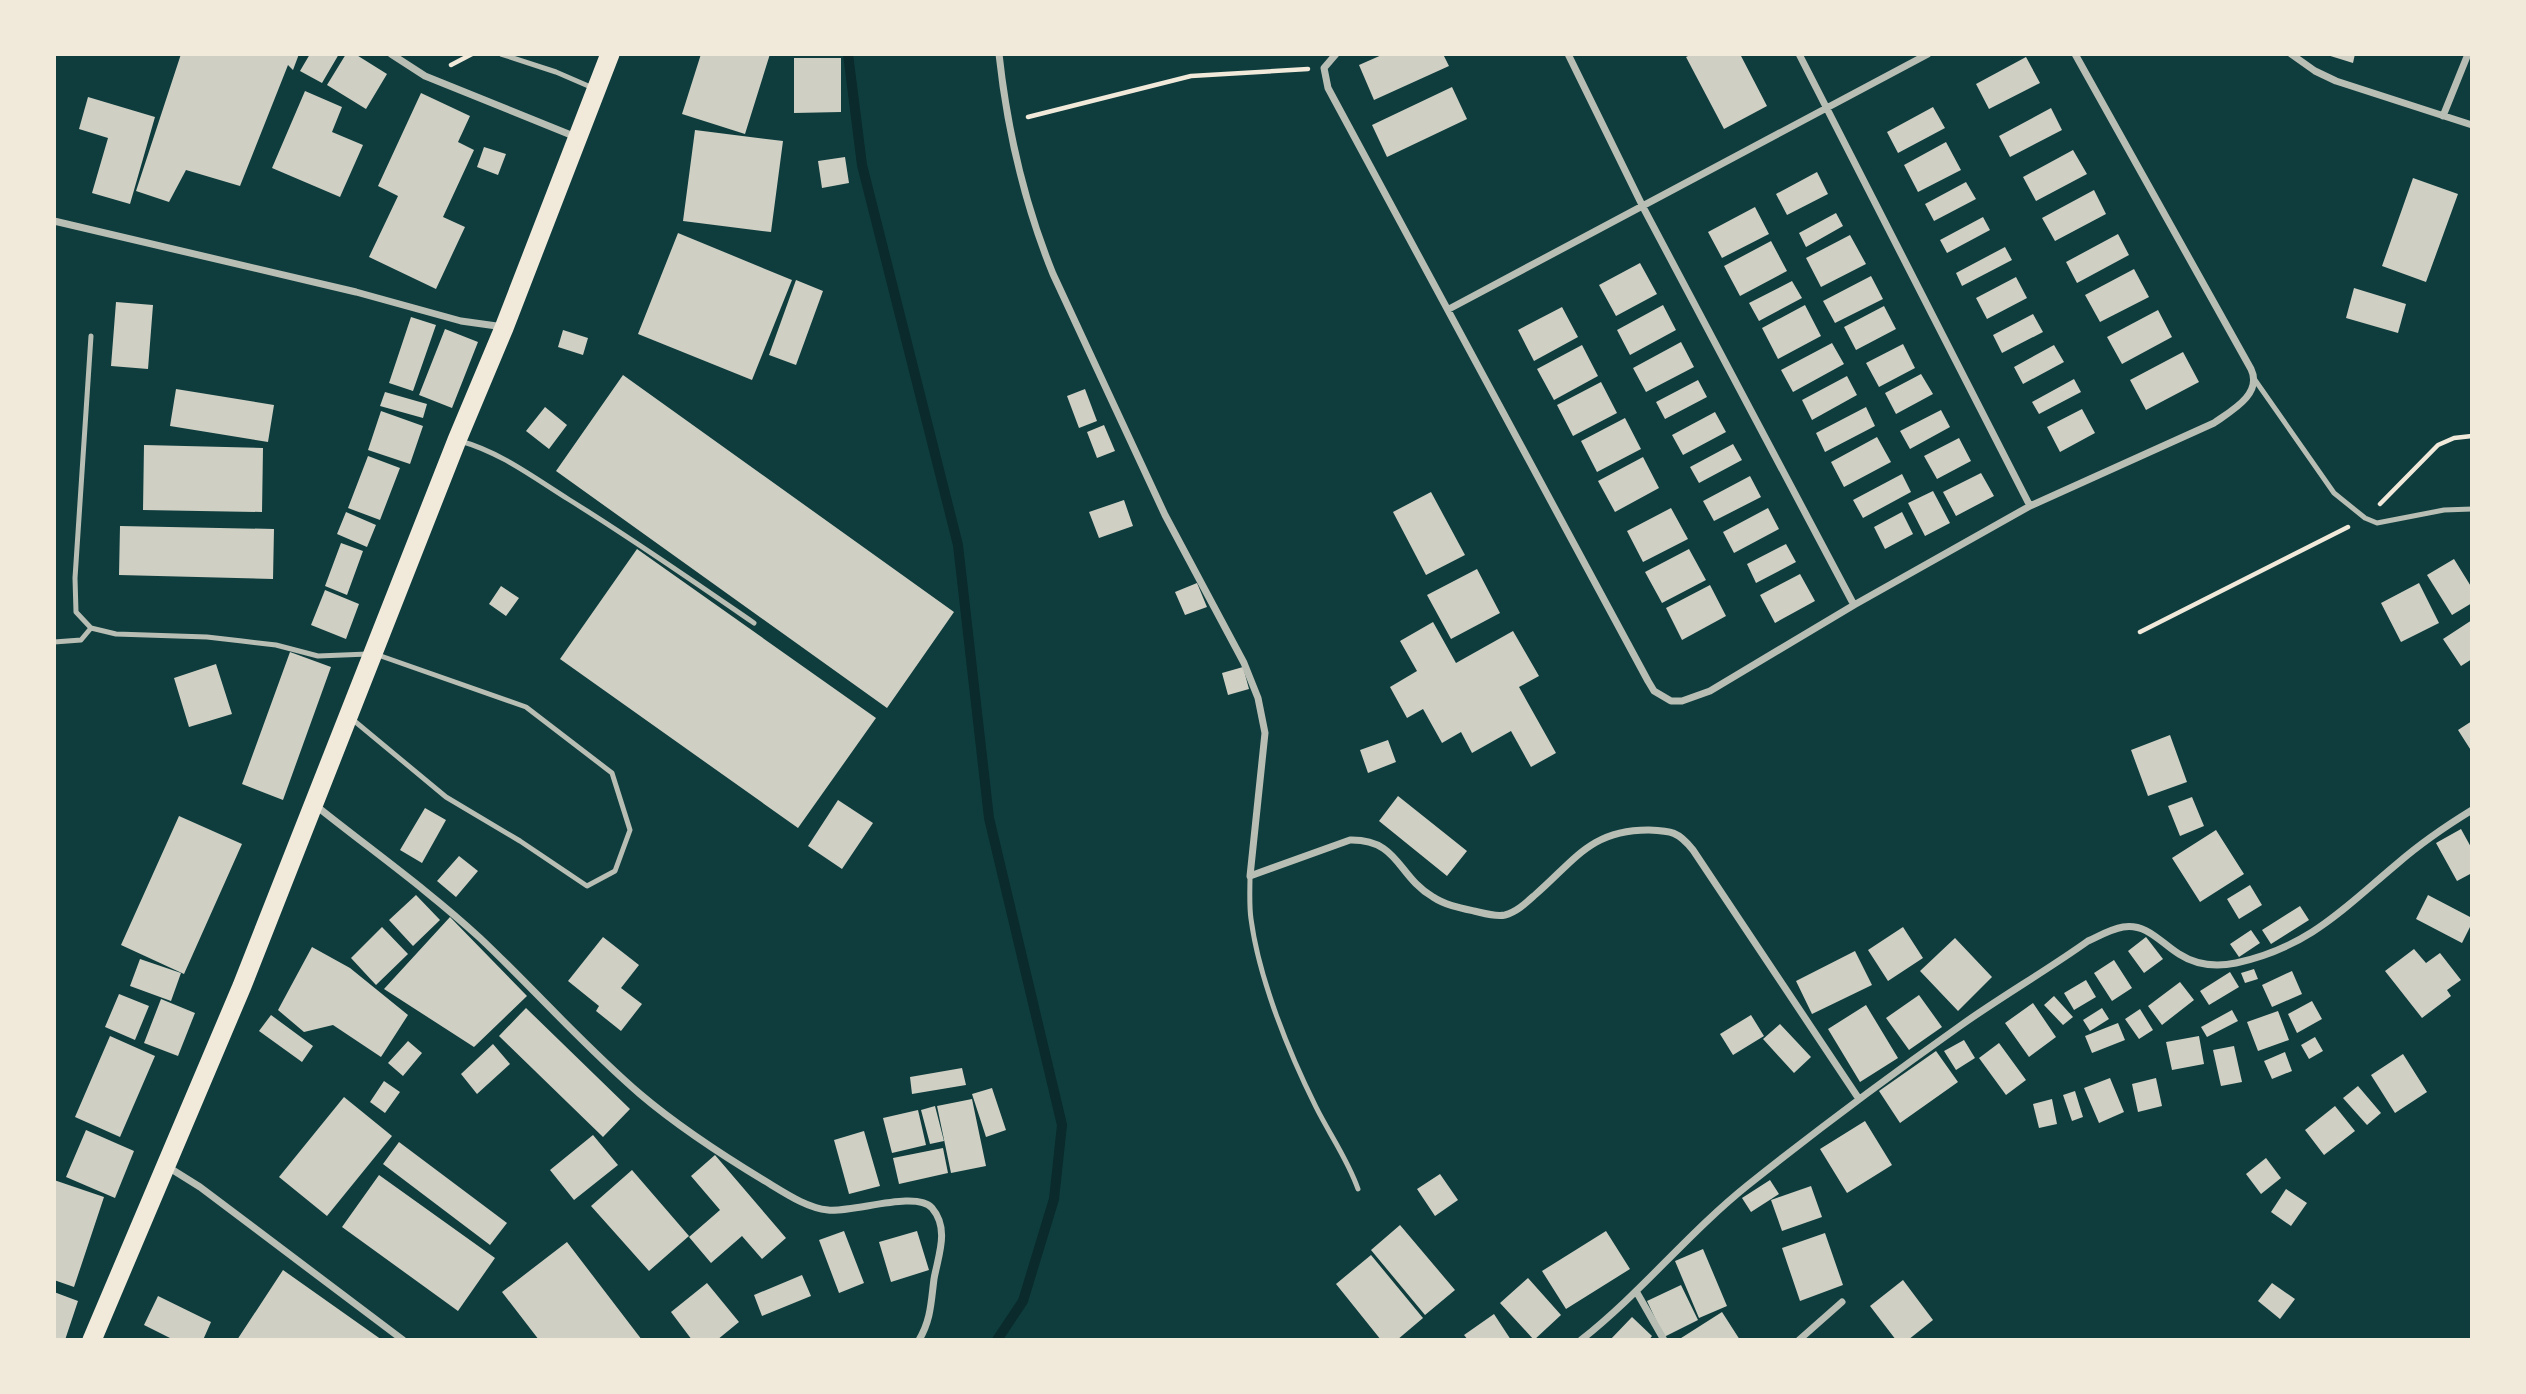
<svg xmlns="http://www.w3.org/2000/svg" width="2526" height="1394" font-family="'Archivo Narrow',sans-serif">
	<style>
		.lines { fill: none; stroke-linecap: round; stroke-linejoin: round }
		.stream { stroke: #0a2a2b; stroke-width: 10 }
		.building { fill: #cfcfc3 }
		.path { stroke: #f1e9da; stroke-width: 4.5 }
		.service { stroke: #b8beb3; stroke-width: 5 }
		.minor { stroke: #b8beb3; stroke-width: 7 }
		.trunk { stroke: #f1e9da; stroke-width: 19 }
	</style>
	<rect width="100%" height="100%" fill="#0f3d3e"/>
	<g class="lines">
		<path class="stream" d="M848 54 862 165 958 545 989 818 1062 1125 1054 1199 1023 1301 997 1340"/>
	</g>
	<path class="building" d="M181 54H299L293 70 288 65 240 186 186 170 169 202 136 191Z
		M310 54H339L322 83 300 71Z
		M346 54H355L387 74 366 109 327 85Z
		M701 54H770L745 134 682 114Z
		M1384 54H1443L1449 66 1374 100 1359 65Z
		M1692 54H1740L1767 106 1724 129 1686 57Z
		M2324 54H2355L2353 63Z
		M2026 57 2040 83 1989 109 1976 84Z
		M794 58H841V112L794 113Z
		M1452 87 1467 119 1387 157 1372 125Z
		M305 91 342 107 332 132 363 145 340 197 272 168Z
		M421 93 470 116 458 142 474 150 443 217 465 227 436 289 369 257 398 196 378 186Z
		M88 97 155 117 130 204 92 193 108 138 79 129Z
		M1933 107 1945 128 1898 153 1887 132Z
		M2051 108 2062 130 2010 157 1999 136Z
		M695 130 783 141 771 232 683 221Z
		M1946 142 1961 170 1918 192 1904 165Z
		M484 147 506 154 498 175 477 167Z
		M2073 150 2087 174 2036 201 2023 177Z
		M845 157 849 183 822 188 818 161Z
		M1817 172 1828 194 1787 215 1776 194Z
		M2413 178 2458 194 2426 282 2382 266Z
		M1966 182 1976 199 1934 221 1925 204Z
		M2094 190 2106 214 2055 241 2042 218Z
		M1755 207 1769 234 1722 258 1708 232Z
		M1836 213 1843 226 1806 247 1799 233Z
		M1983 217 1990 230 1947 253 1940 240Z
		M678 233 792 280 752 380 638 334Z
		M2118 234 2129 255 2077 283 2066 262Z
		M1850 235 1866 264 1821 287 1806 258Z
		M1771 241 1787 271 1740 296 1724 266Z
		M2005 247 2012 260 1962 286 1956 273Z
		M1640 263 1657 294 1616 316 1599 285Z
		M2134 269 2149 297 2100 322 2085 295Z
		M1871 276 1883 299 1835 323 1823 301Z
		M2016 277 2027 298 1987 319 1976 298Z
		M796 280 823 291 796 365 769 355Z
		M1792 281 1802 298 1759 321 1749 303Z
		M2354 288 2406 304 2398 333 2346 318Z
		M116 302 153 305 148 369 111 366Z
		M1663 305 1676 330 1630 355 1617 330Z
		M1805 305 1821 336 1778 359 1762 328Z
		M1884 306 1896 329 1856 350 1844 327Z
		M1562 307 1578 337 1534 361 1518 330Z
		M2158 310 2172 337 2122 364 2107 337Z
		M2033 314 2043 332 2002 353 1993 335Z
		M411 317 436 325 413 391 389 383Z
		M445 329 478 342 452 408 419 395Z
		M563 330 588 338 583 355 558 347Z
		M1681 342 1694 367 1646 392 1633 368Z
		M1832 343 1844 364 1793 392 1781 370Z
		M1903 344 1915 368 1879 387 1866 363Z
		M1582 345 1598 376 1554 400 1537 369Z
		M2054 345 2064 362 2023 384 2014 367Z
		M2183 352 2199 382 2146 410 2130 380Z
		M1921 374 1933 394 1896 414 1885 393Z
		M623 375 954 612 887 708 556 471Z
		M1847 376 1857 395 1812 420 1802 400Z
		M2074 379 2081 392 2039 414 2032 402Z
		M1698 380 1707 397 1665 419 1656 402Z
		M1601 382 1617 413 1573 436 1557 405Z
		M176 389 274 405 268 442 170 426Z
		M1085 389 1097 421 1079 428 1067 396Z
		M385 392 427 404 423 418 380 406Z
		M545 407 567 425 549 449 526 431Z
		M1866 407 1875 426 1825 452 1816 433Z
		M2082 409 2095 433 2060 452 2047 427Z
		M1941 410 1950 427 1910 449 1900 431Z
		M381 411 423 426 410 464 368 450Z
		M1715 412 1726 432 1683 455 1672 435Z
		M1625 418 1641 449 1597 472 1581 441Z
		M1104 425 1115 451 1097 458 1087 432Z
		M1877 437 1891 462 1844 487 1831 462Z
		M1959 438 1971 461 1937 479 1924 456Z
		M1733 444 1742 460 1699 483 1690 467Z
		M144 445 263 448 262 512 143 510Z
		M368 456 400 468 380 520 348 508Z
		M1643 457 1659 488 1615 512 1598 481Z
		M1981 473 1994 496 1956 516 1943 492Z
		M1902 474 1911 492 1863 518 1853 500Z
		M1750 476 1761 497 1714 521 1703 501Z
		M1933 491 1950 523 1925 536 1908 503Z
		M1431 492 1465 555 1426 575 1393 512Z
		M1124 500 1133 526 1099 538 1089 512Z
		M1671 508 1688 539 1643 562 1627 531Z
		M1768 508 1779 529 1734 553 1723 532Z
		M346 512 376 525 367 547 337 534Z
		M1902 512 1913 534 1885 549 1874 527Z
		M120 526 274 529 273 579 119 575Z
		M341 543 363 551 347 595 325 586Z
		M1786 544 1796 562 1756 583 1747 564Z
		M637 549 876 718 798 828 560 659Z
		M1689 549 1706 580 1662 603 1645 572Z
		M2454 559 2472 588V603L2452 615 2427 575Z
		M1477 569 1500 613 1451 639 1427 595Z
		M1800 574 1815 601 1775 623 1760 595Z
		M1197 583 1207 607 1185 615 1175 592Z
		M2419 583 2439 623 2401 642 2381 603Z
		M1710 585 1726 616 1682 640 1666 608Z
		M501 586 519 598 506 616 489 604Z
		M325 590 359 604 346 639 311 625Z
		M2472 620V659L2461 666 2443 639Z
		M1433 622 1456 663 1513 631 1539 676 1519 687 1556 753 1531 767 1511 731 1472 753 1461 732 1442 743 1423 709 1407 718 1390 687 1417 671 1400 641Z
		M290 652 331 667 283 800 242 784Z
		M216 664 232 714 189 727 174 678Z
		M1243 667 1249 689 1228 695 1222 673Z
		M2472 721V752L2458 730Z
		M2170 735 2187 782 2148 796 2131 750Z
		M1388 740 1396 762 1368 773 1360 750Z
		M1398 796 1467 851 1447 876 1379 821Z
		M2192 797 2204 826 2180 836 2168 806Z
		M838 800 873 823 842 869 808 846Z
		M425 808 446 820 422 863 400 850Z
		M179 816 242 844 184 974 121 945Z
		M2461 829 2472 849V873L2457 881 2436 843Z
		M2216 830 2244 874 2200 902 2172 858Z
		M459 856 478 871 456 897 437 881Z
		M2250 885 2262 905 2239 919 2227 899Z
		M416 895 440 920 413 946 389 920Z
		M2428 895 2472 918V923L2462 943 2416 919Z
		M2300 906 2309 920 2271 944 2262 930Z
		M450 917 527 996 474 1047 384 989Z
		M382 927 408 954 376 985 351 958Z
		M1903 927 1923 958 1888 981 1868 950Z
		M2251 930 2260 943 2239 957 2230 944Z
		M603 937 639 965 621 988 642 1004 621 1031 596 1011 599 1006 568 981Z
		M2146 937 2163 959 2144 973 2128 951Z
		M1955 938 1992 977 1958 1011 1920 971Z
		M312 947 350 968 408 1015 381 1057 333 1025 304 1032 278 1010Z
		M2414 949 2426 963 2440 953 2461 980 2447 990 2451 996 2422 1018 2385 971Z
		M1855 951 1872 985 1812 1014 1796 981Z
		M140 959 181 973 171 1001 130 986Z
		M2114 960 2132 988 2112 1001 2094 973Z
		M2254 969 2258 979 2245 983 2241 973Z
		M2292 971 2302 994 2272 1007 2262 985Z
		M2230 972 2239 987 2209 1005 2200 991Z
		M2086 980 2096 997 2074 1010 2064 993Z
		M2180 982 2194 1000 2162 1025 2148 1006Z
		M119 994 149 1006 135 1040 105 1027Z
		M1919 995 1942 1027 1909 1050 1886 1018Z
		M2054 996 2073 1017 2063 1025 2044 1005Z
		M161 999 195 1013 178 1056 144 1043Z
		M2312 1001 2322 1019 2297 1033 2288 1014Z
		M2033 1003 2056 1037 2029 1057 2005 1023Z
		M1866 1005 1898 1058 1860 1082 1828 1029Z
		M526 1008 630 1109 603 1137 499 1036Z
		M2102 1008 2109 1019 2090 1031 2083 1020Z
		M2140 1009 2153 1030 2139 1039 2125 1019Z
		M2232 1010 2238 1021 2207 1037 2201 1027Z
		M2278 1011 2289 1040 2258 1051 2247 1022Z
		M271 1015 313 1046 302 1062 259 1031Z
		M1751 1015 1764 1036 1733 1055 1720 1034Z
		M2118 1023 2125 1040 2092 1053 2085 1036Z
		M1780 1024 1811 1057 1794 1073 1763 1039Z
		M110 1036 155 1056 120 1137 75 1117Z
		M2199 1036 2204 1064 2172 1070 2166 1042Z
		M2315 1037 2323 1051 2309 1059 2301 1045Z
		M1964 1040 1975 1058 1956 1070 1944 1051Z
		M408 1041 422 1053 403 1076 388 1063Z
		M1999 1043 2026 1080 2006 1095 1979 1058Z
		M493 1044 510 1064 477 1094 461 1074Z
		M2234 1046 2242 1082 2221 1086 2213 1050Z
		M1936 1051 1958 1082 1900 1123 1879 1091Z
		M2285 1052 2292 1071 2272 1079 2264 1061Z
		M2403 1054 2427 1092 2395 1113 2371 1075Z
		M962 1068 966 1085 912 1094 910 1077Z
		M2110 1078 2124 1112 2099 1123 2084 1088Z
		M2156 1078 2162 1106 2138 1112 2132 1084Z
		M384 1081 400 1092 385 1113 370 1102Z
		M2358 1086 2381 1113 2367 1125 2343 1098Z
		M992 1088 1006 1130 986 1137 972 1094Z
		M2075 1091 2083 1117 2072 1121 2063 1095Z
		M344 1097 392 1136 327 1216 279 1177Z
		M972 1099 986 1166 951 1173 937 1106Z
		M2052 1099 2057 1124 2039 1128 2033 1104Z
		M935 1106 944 1141 930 1144 921 1110Z
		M2335 1106 2355 1131 2324 1155 2305 1130Z
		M918 1110 926 1145 892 1153 883 1118Z
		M1865 1121 1892 1165 1847 1193 1820 1149Z
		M86 1130 134 1151 115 1198 66 1177Z
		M864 1131 880 1186 849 1194 834 1140Z
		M593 1135 618 1165 574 1200 550 1170Z
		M399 1142 507 1223 490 1245 383 1164Z
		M943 1148 948 1173 899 1184 893 1158Z
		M715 1155 786 1238 762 1259 742 1236 711 1263 689 1237 720 1210 691 1176Z
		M2266 1158 2281 1178 2261 1194 2246 1174Z
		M632 1170 689 1236 649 1271 591 1206Z
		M1440 1174 1458 1200 1435 1216 1417 1189Z
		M379 1175 495 1258 458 1311 342 1227Z
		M54 1180 104 1197 74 1287 54 1280Z
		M1770 1180 1779 1194 1751 1212 1742 1198Z
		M1811 1186 1822 1217 1782 1231 1771 1200Z
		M2286 1189 2307 1203 2291 1226 2271 1212Z
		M1400 1225 1455 1290 1425 1315 1371 1250Z
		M844 1231 864 1283 839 1293 819 1240Z
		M917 1231 929 1270 891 1282 879 1242Z
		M1606 1231 1630 1269 1566 1309 1542 1271Z
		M1825 1233 1843 1285 1800 1301 1782 1248Z
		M567 1242 642 1340H539L502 1292Z
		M1703 1249 1727 1306 1699 1318 1675 1261Z
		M1371 1255 1423 1318 1397 1340H1381L1336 1284Z
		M283 1270 382 1340H237Z
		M802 1275 811 1296 762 1316 754 1295Z
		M1528 1278 1561 1315 1534 1340 1500 1303Z
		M1903 1280 1933 1320 1908 1340H1896L1870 1306Z
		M707 1283 739 1322 717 1340H692L671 1312Z
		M2272 1283 2295 1299 2280 1319 2258 1301Z
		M1681 1285 1698 1320 1664 1337 1647 1301Z
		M54 1292 78 1301 65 1340H54Z
		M158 1296 211 1322 203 1340H174L144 1325Z
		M1722 1312 1740 1340H1678Z
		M1494 1314 1511 1340H1468L1464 1335Z
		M1632 1317 1652 1336 1649 1340H1610Z"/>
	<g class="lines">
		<path class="path" d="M451 65 472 54
			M1028 117 1191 76 1308 69
			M2380 504 2438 445 2454 438 2472 436
			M2140 632 2348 527"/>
		<path class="service" d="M501 54 556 72 593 88
			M91 336 75 578 76 612 91 628 116 634 207 637 242 641 276 645 318 656 368 654
			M2255 380 2334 493 2365 518 2377 523 2444 510 2472 509
			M460 441C500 452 533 477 568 499 631 538 693 581 754 623
			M54 642 81 640 91 628
			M352 719 446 797 520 841 587 886 615 871 630 830 612 773 526 707 378 655
			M1250 876C1250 890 1249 905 1251 919 1259 979 1289 1053 1316 1107 1330 1135 1348 1160 1358 1189"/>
		<path class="minor" d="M391 54 425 76 576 137
			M999 54C1007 128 1025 205 1053 274L1165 515 1244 663 1258 698 1265 733 1250 876 1350 840C1399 839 1397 876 1433 897 1445 905 1460 908 1474 911 1483 913 1495 917 1505 915 1517 912 1527 902 1536 894 1575 860 1591 830 1648 830 1671 831 1678 831 1693 850L1859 1099
			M1336 54 1324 68 1328 88 1648 681 1654 691 1671 701H1682L1710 691 1854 605 2030 506 2214 423C2231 411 2263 394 2251 369L2075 54
			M1568 54 1643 207 1854 605
			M1799 54 2030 506
			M2291 54 2315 71 2336 81 2472 125
			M2443 116 2468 54
			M54 221 356 292 461 321 504 327
			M1449 309 1928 54
			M315 805C370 849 428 890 480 938 534 989 583 1045 640 1094 680 1128 725 1157 770 1184 788 1195 808 1208 828 1210 853 1213 916 1190 932 1208 950 1229 938 1256 934 1279 931 1302 931 1320 919 1340
			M168 1167 200 1187 403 1340
			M1636 1291 1664 1340
			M1581 1340C1641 1293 1688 1233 1748 1185 1817 1130 1888 1077 1960 1026 2002 996 2046 971 2088 941 2099 936 2111 929 2123 927 2147 923 2161 943 2179 954 2196 965 2216 967 2236 963 2309 947 2343 909 2398 863 2421 843 2446 826 2472 810
			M1799 1340 1842 1302"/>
		<path class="trunk" d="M92 1340 242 986 457 440 504 328 610 54"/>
	</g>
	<rect width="2526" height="1394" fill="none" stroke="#f1e9da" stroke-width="112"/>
</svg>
